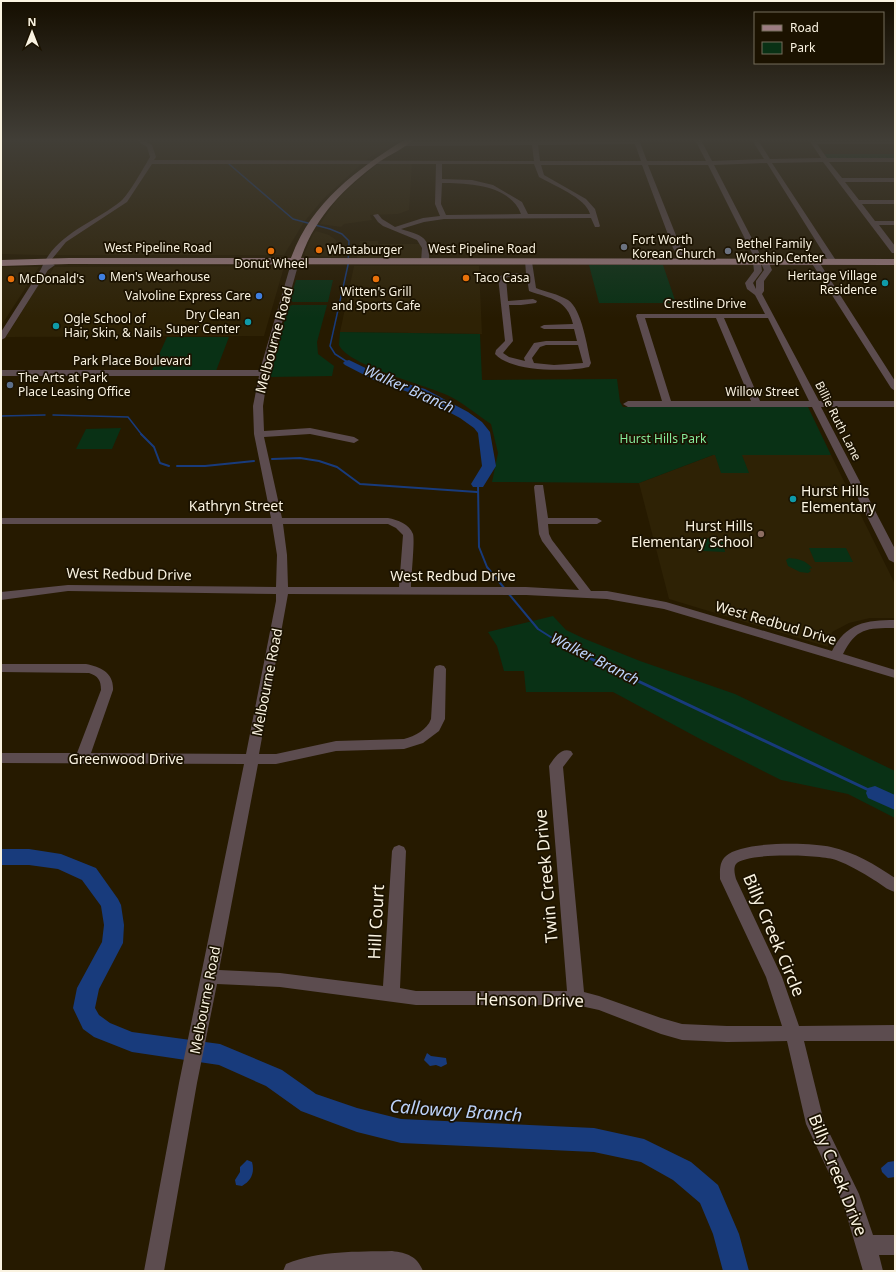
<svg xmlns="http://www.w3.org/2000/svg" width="896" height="1272" font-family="'Noto Sans',sans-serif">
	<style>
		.built { fill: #2e2205 }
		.green { fill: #093115 }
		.water { fill: #183b7c }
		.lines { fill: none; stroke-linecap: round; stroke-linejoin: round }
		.stream-far2 { stroke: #183b7c; stroke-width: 1.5 }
		.stream-far1 { stroke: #183b7c; stroke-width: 2 }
		.stream { stroke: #183b7c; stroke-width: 3 }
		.river { fill: #183b7c; fill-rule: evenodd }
		.minor { fill: #5c4c4f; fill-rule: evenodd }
		.major { fill: #9c7c81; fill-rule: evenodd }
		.worship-dot { fill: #6b7280; stroke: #1b1200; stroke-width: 1.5 }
		.food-dot { fill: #e8710a; stroke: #1b1200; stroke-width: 1.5 }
		.shop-dot { fill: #3f7fe0; stroke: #1b1200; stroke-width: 1.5 }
		.culture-dot { fill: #0f9aa8; stroke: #1b1200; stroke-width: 1.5 }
		.service-dot { fill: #5c6f8a; stroke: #1b1200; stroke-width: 1.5 }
		.education-dot { fill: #8d6e63; stroke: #1b1200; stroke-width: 1.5 }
		.labels { text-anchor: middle; stroke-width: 3.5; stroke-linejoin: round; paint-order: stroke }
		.far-poi-label { font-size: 12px; fill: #faf3e1; stroke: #1b1200; text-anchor: start }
		.far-street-label { font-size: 12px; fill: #faf3e1; stroke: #1b1200 }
		.far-park-label { font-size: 12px; fill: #85ec9b; stroke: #1b1200 }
		.street-label { font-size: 14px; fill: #faf3e1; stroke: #1b1200 }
		.poi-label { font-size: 14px; fill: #faf3e1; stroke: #1b1200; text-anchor: start }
		.water-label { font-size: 15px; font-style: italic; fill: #bcd2f9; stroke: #1b1200 }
		.near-street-label { font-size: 17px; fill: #faf3e1; stroke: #1b1200 }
		.near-water-label { font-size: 18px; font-style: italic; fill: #bcd2f9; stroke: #1b1200 }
	</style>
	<rect width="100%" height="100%" fill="#261a00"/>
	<path class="built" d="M7 140H400L367 159 324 198 304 222 284 255H41L1 254V144Z
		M412 163 409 210 398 214 370 215 372 220 344 224 341 227 320 224 335 202 351 186 375 166 380 164Z
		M316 231 329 235 336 240V257L306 256 304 254 313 234Z
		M360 241H378V244H420L423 249 422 258H357Z
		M283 266 284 267 264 336 6 337 40 282H46L54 267Z
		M354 266H479L482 334 340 332Z
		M1 267H39L1 326Z
		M713 455H831L895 584V618H870L849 623 832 632 828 647 669 599 639 483Z"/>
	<path class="green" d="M824 154H895V159H827Z
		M589 265H663L676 303H599Z
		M296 280H333L328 302H293L290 300Z
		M292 305H327L317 342 318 354 334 366 332 376 270 377 288 307Z
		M340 332 480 334 482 380 617 379 620 402 623 407H808L831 455H742L749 473H721L715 455H713L639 483 492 482 498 453 491 424C476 414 462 402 447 395 425 385 347 365 339 345Z
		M167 337H229L216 371 152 370Z
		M121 428 112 449H76L86 429Z
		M700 538 722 539 725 552 703 551Z
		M809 548H846L853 562H815Z
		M789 558C799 559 805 560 812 568L809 569 811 571 808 573 800 572 788 566 786 560Z
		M553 616 566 630 585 639 640 661 735 694 895 771V818L848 794 781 780 702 740 613 692H526L524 671H504L497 646 488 632Z"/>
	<path class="water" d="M427 1053 431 1056 446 1058 447 1064 441 1067 436 1065 430 1066 424 1060Z
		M247 1160 252 1162C255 1173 251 1181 242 1186L236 1185 235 1180 240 1172V1167Z
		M895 1161V1177L888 1178 882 1172 881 1168 888 1162Z"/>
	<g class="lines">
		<path class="stream-far2" d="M229 164 293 219 330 229 342 234 349 241 348 265 330 346 335 354 349 363
			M53 415 128 417 142 435
			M1 416 45 415"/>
		<path class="stream-far1" d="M141 434 154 447 160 463 169 466
			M272 459 300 458 319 461 337 467 360 484 477 492
			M177 466H205L254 461
			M478 484 479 547 487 567 505 589
			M508 593 538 629 568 648"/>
		<path class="stream" d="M566 647 875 793"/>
		<path class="river" d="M349 360 384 377 425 389 468 412 482 422 490 432 496 466 483 487H473L471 484 482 466 478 433 474 428 460 418 417 395 376 381 345 365 343 363 345 361Z
			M875 786 895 795V810L868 798 866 793 868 788Z
			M1 849H29L61 854 96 868 118 899 121 905 124 925 123 943 99 989 95 1008 99 1015 110 1023 132 1032 220 1044 282 1070 316 1094 357 1108 401 1119 594 1128 644 1139 691 1162 718 1185 739 1234 749 1271H723L713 1234 700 1203 673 1180 641 1162 594 1152 401 1143 357 1132 301 1111 266 1086 219 1065 132 1052 94 1037 83 1029 73 1008 77 988 102 942 104 925 101 906 82 880 58 869 29 865H1Z"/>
		<path class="minor" d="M136 140H143L152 145 156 157 154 160 534 161 532 145 403 146 400 144 403 142 639 140 647 161H706L695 140H701L712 161 764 159 752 140H758L770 159 821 158 809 140H895V144H817L827 158H895V162H829L842 178H895V182H845L859 200H895V204H862L875 221H895V225H879L895 246V253H892L823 162 772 163 837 262 833 264 829 262 767 163 714 165 762 258 769 263 772 270 764 281V291L762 294 819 401H895V407H821L895 549V563L889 560 812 407H628L623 404 628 401H662L636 316 637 314H765L755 295 747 289 745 283 754 271 753 262 755 259 708 165H648L681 248 690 262 689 264H683L673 248 642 165H541L544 175 586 199 595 209 600 226 599 227H595L591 218 444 219 424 222 401 229C424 236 430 237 429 262L425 264 421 262 422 248 417 240 383 226 378 222 373 215 378 214 382 219 395 227 423 218 440 216 435 204 436 164H152L127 202 66 242 52 259 51 263 55 265 48 270 5 338 1 340V332L41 269C56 233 94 223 121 201 129 194 144 167 150 157L147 147ZM635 144 641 161H540L538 145ZM442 164H534L539 177C553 185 586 198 590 214H528L522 202 493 185 472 180 442 179ZM442 183C469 183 510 185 521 214L446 215 441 204ZM761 263 764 270 756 281V289L753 283 762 271ZM645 318H716L751 401H671ZM724 318H768L809 401H760Z
			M292 260H295L299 262 268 373 263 406 264 431 310 428 354 437 359 440 354 443 310 434 264 437 282 518H388C398 520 409 524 413 534 415 541 411 578 411 587H526L579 590 542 541 539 534 534 487 535 485H543L548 518H597L602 521 597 524H548L549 534 552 540 591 591H607L666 602 832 651C846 623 866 620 895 620V628C867 628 856 628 843 654L895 670V678L664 609 607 599 526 595 288 594 259 754H276L336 741 404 739C415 736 427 730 431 719L434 669 436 666 440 665 444 666 446 669 445 719 439 731 423 743 404 749 336 751 276 764H258L219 970 280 973 383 986 392 851 394 847 399 845 404 847 406 851 400 988 416 991H567L549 766C554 758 561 747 571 751L573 754 563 767 584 992 599 996 661 1018 682 1024 727 1026H782L766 977 720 879C720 871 719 862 726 856 741 841 811 842 831 847 854 852 876 865 895 878V892C887 890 881 884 874 880 862 872 849 865 836 860 821 855 746 852 736 864 733 868 735 875 736 879L782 977 799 1026 895 1025V1041H804L824 1122 859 1194 873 1235H895V1255H879L883 1271H863L843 1203 806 1124 787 1041 727 1042 682 1040 661 1034 599 1010 576 1005H416L280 987 217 984 197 1083 164 1271H144L179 1083 244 764 1 763V753H77L101 690C101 680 98 676 89 673L1 672V664H86C101 667 114 673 113 690L91 753 246 754 276 601V594L68 591 1 600V592L68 585 276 587 277 555 272 524H1V518H271L254 434 253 406 259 376H1V370H260ZM283 524H388L396 528 403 535 399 587H288L287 555Z
			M525 260H528L532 262 536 288C546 292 558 294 568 300 582 309 587 347 591 363L589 367C567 372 511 372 495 354L496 350 505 341 498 277 507 273 526 274ZM508 277 527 278 529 291C551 299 567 299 573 324L544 325 540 327 544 329H574L577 341H546L534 343 524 358 525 361 509 357 503 353 513 341 509 305H521L536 303 537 301 533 299 508 301 506 278ZM546 345H578L583 363 554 365 534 363 532 358 540 347Z
			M812 260H815L819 262 895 381V391L891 388 811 262Z
			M392 1251C407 1253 417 1256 423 1271H283L286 1264C320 1250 356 1252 392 1251Z"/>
		<path class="major" d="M404 140H413C404 149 390 154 379 162 345 187 315 217 301 258L895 259V265L69 264 1 266V260L69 258H291C311 203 356 170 404 140Z"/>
	</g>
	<linearGradient id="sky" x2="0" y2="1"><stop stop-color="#150e00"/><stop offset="0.44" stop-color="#413e37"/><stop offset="1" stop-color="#413e37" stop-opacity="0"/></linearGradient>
	<rect width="896" height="318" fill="url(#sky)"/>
	<g class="worship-dot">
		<circle cx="624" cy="247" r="4"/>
		<circle cx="728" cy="251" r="4"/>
	</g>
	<g class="food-dot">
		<circle cx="319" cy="250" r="4"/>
		<circle cx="271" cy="251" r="4"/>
		<circle cx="466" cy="278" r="4"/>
		<circle cx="11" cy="279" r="4"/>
		<circle cx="376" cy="279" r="4"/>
	</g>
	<g class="shop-dot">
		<circle cx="102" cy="277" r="4"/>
		<circle cx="259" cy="296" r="4"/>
	</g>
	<g class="culture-dot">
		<circle cx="885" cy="283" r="4"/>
		<circle cx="248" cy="322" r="4"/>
		<circle cx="56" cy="326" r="4"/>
		<circle cx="793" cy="499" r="4"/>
	</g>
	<circle class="service-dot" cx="10" cy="385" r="4"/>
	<circle class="education-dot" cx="761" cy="534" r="4"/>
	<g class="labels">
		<g class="far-poi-label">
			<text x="632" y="244">Fort Worth<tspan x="632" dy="14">Korean Church</tspan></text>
			<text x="736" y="248">Bethel Family<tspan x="736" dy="14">Worship Center</tspan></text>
			<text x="327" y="254">Whataburger</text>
			<text x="271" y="268" text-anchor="middle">Donut Wheel</text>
			<text x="877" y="280" text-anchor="end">Heritage Village<tspan x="877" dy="14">Residence</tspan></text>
			<text x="110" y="281">Men's Wearhouse</text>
			<text x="474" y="282">Taco Casa</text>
			<text x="19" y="283">McDonald's</text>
			<text x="376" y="296" text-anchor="middle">Witten's Grill<tspan x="376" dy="14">and Sports Cafe</tspan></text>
			<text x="251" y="300" text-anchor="end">Valvoline Express Care</text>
			<text x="240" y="319" text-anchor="end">Dry Clean<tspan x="240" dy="14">Super Center</tspan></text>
			<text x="64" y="323">Ogle School of<tspan x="64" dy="14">Hair, Skin, &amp; Nails</tspan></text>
			<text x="18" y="382">The Arts at Park<tspan x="18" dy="14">Place Leasing Office</tspan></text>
		</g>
		<g class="far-street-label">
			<text x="158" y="252">West Pipeline Road</text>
			<text x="482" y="253">West Pipeline Road</text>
			<text x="705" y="308">Crestline Drive</text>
			<text x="132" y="365">Park Place Boulevard</text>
			<text x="762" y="396">Willow Street</text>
			<text transform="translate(838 421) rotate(63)" y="4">Billie Ruth Lane</text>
		</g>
		<g class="far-park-label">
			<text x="663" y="443">Hurst Hills Park</text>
		</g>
		<g class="street-label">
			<text transform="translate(274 340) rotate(-75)" y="5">Melbourne Road</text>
			<text x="236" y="511">Kathryn Street</text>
			<text transform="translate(129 574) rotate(1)" y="5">West Redbud Drive</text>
			<text x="453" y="581">West Redbud Drive</text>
			<text transform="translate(776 623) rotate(16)" y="5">West Redbud Drive</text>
			<text transform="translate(267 682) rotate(-79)" y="5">Melbourne Road</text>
			<text x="126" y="764">Greenwood Drive</text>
			<text transform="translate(205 1000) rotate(-79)" y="5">Melbourne Road</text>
		</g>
		<g class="poi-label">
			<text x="801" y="496">Hurst Hills<tspan x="801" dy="16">Elementary</tspan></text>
			<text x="753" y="531" text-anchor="end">Hurst Hills<tspan x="753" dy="16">Elementary School</tspan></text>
		</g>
		<g class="water-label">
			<text transform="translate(409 389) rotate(24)" y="5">Walker Branch</text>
			<text transform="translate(595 659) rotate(27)" y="5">Walker Branch</text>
		</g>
		<g class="near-street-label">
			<text transform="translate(546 876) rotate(-95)" y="6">Twin Creek Drive</text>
			<text transform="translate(376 922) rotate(-87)" y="6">Hill Court</text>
			<text transform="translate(774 935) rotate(67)" y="6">Billy Creek Circle</text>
			<text transform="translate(530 1000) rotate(1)" y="6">Henson Drive</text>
			<text transform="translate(838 1175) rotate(68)" y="6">Billy Creek Drive</text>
		</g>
		<g class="near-water-label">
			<text transform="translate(456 1111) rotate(4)" y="6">Calloway Branch</text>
		</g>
	</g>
	<rect width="896" height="1272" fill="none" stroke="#faf3e1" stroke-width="4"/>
	<rect x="754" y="12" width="130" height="52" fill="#1b1200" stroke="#746c5a"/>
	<rect x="762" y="25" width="20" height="6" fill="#9c7c81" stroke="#746c5a"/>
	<text x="790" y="32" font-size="12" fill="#faf3e1">Road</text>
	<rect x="762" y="42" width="20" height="12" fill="#093115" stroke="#746c5a"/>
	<text x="790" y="52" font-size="12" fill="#faf3e1">Park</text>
	<g transform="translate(32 32)" stroke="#1b1200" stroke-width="3" paint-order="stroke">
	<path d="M0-3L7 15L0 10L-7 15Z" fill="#faf3e1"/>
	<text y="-6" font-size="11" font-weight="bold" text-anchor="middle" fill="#faf3e1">N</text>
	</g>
</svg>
